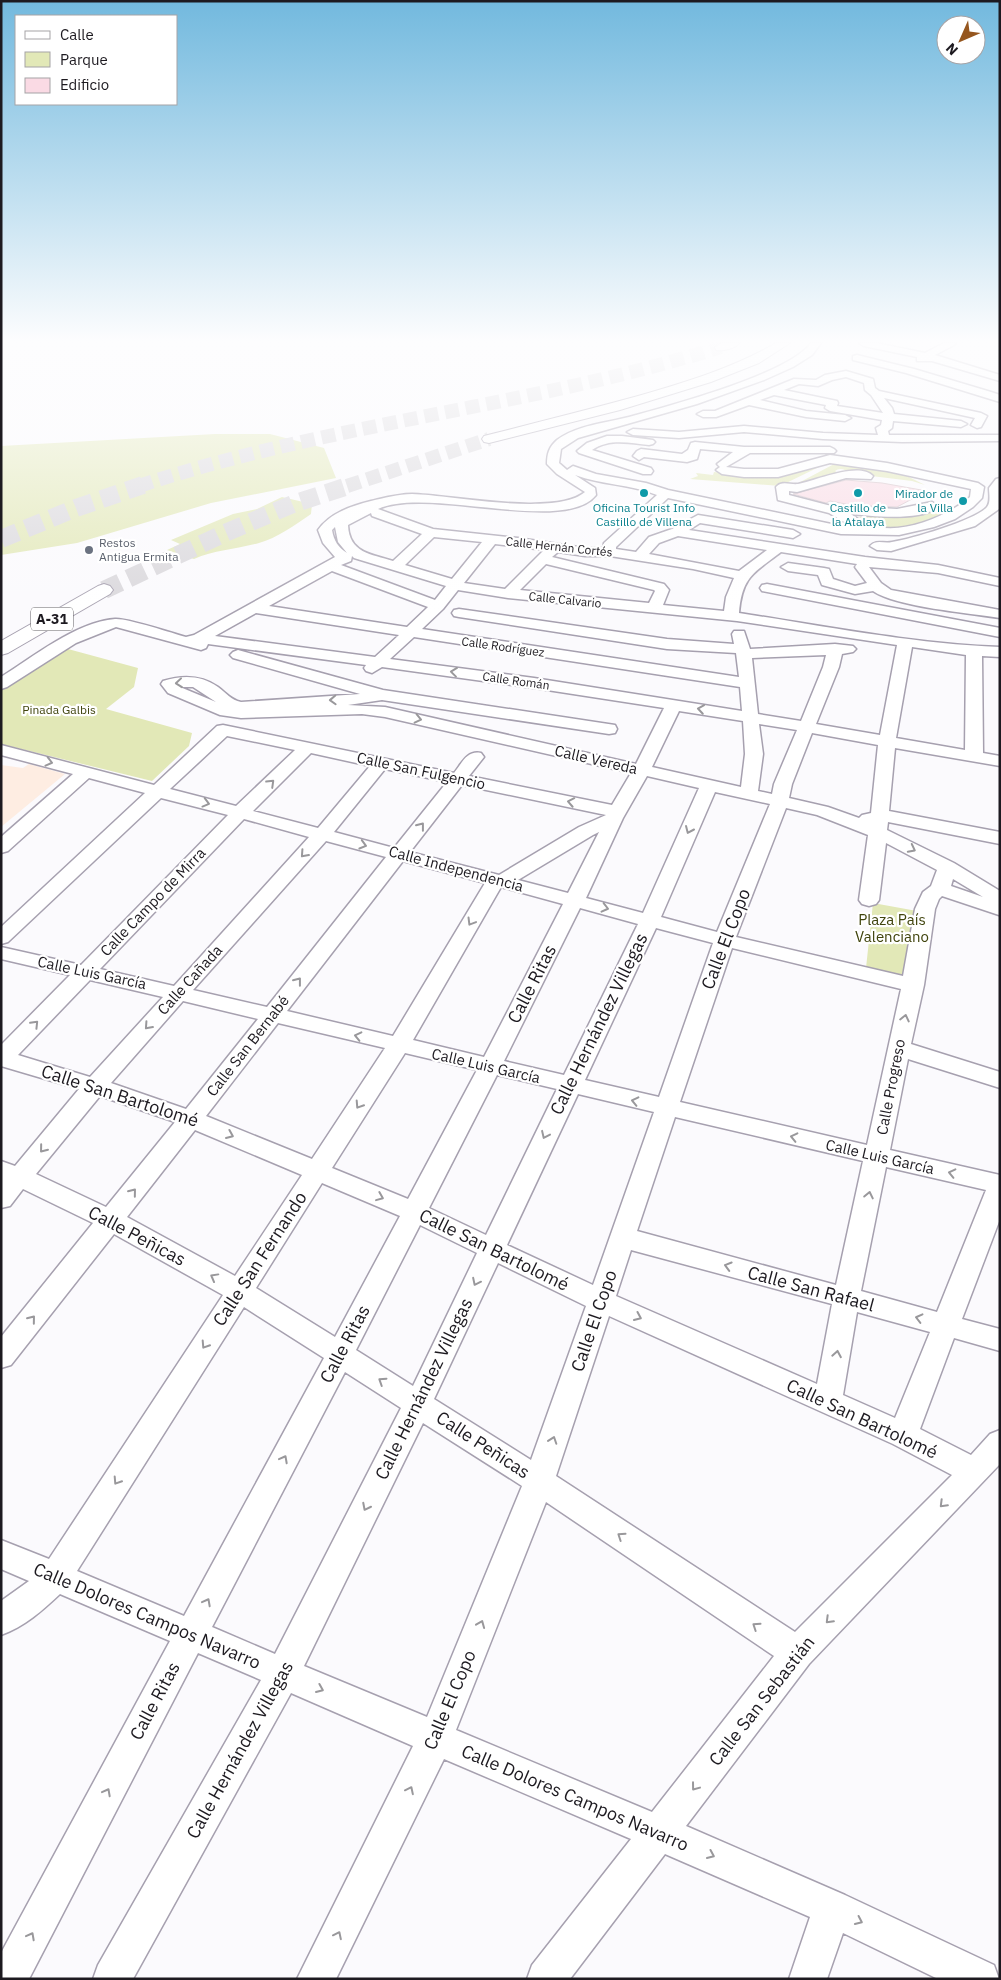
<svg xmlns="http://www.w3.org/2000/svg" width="1001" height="1980" font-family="'IBM Plex Sans',sans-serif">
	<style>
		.education { fill: #feede2 }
		.green { fill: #e2e8b7 }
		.building { fill: #fadae4; stroke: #d6c3c9 }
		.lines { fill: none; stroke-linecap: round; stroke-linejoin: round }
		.highway-tunnel-far1 { stroke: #dad8dc; stroke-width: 14; stroke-dasharray: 14 7; stroke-linecap: butt }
		.highway-tunnel { stroke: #dad8dc; stroke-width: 18; stroke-dasharray: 18 9; stroke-linecap: butt }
		.minor-casing { stroke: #a6a0af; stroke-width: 3 }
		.highway-casing { stroke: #a6a0af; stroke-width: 2 }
		.minor { fill: #fff; fill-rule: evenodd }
		.highway { fill: #fff; fill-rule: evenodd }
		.oneway { stroke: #99989b }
		.culture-dot { fill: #0f9aa8; stroke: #fff; stroke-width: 2 }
		.worship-dot { fill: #6b7280; stroke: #fff; stroke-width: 2 }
		.labels { text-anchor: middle; stroke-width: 4.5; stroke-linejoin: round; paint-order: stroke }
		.far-culture-label { font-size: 12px; fill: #0d838f; stroke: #fff }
		.far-worship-label { font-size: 12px; fill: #5b616d; stroke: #fff; text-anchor: start }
		.far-street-label { font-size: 12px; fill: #1d1a20; stroke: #fff }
		.far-park-label { font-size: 12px; fill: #40440d; stroke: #fff }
		.shield { fill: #fff; stroke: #615f63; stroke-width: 1 }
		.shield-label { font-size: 14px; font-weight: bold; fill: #1d1a20 }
		.street-label { font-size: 15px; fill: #1d1a20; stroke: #fff }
		.park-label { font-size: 15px; fill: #40440d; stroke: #fff }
		.near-street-label { font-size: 18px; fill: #1d1a20; stroke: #fff }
	</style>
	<rect width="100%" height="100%" fill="#fbfafd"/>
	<path class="education" d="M29 764 65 774 1 827V765L23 768Z"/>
	<path class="green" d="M215 434H270L324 448 336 478 211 503 77 543 1 555V446Z
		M836 463 897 471 925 485 912 481 847 473C846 468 838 468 835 471L838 473 789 488Z
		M815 465 819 467 780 486 690 479 698 476 696 473 713 475 714 472 758 476Z
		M282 497 312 504 311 514C295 525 277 538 259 543 237 549 214 550 194 559L167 550 180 544 171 540 233 514 257 509Z
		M934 507 954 512C930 520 877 544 859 517L893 516Z
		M68 649 138 668 134 687 106 709 192 733 189 746 152 781 1 744V690Z
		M873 903 917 911 905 979 866 968Z"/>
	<path class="building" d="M846 480 882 483 927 491 897 507 851 505 830 501 826 503 793 494Z"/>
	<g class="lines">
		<path class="highway-tunnel-far1" d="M139 486C329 423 530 407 721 347
			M347 486 489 439"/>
		<path class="highway-tunnel" d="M1 539 76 508 143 485
			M104 590 225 533 293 504 351 485"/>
		<defs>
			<path id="minor" d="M811 343H821L812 355 793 367 764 380 697 404 578 438 561 449 559 463 567 470 573 466 596 474 646 483 668 490 841 526H851L829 513 778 500 776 487C782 480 790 485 798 484 815 481 859 461 873 476L871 479 846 478 797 492 789 491V495L839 508 844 506 897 509 932 502 938 506C925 522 870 516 851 514 856 518 862 522 868 524 898 537 947 517 970 497L971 489 887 471 830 463 778 477H744L722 474 716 470 720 467 717 464 733 452 700 449 697 459 687 462 644 457 639 460 633 456 637 451 641 449 682 454 688 450 691 443 695 442 744 447H830L834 449 836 451 834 453H750L726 467 744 469H778L830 455 887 463 978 483 984 487 982 498 973 507 955 519 934 527 899 535 841 534 668 498 616 547V549L636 552 649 537 672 529 698 515 793 530 800 534 793 538 700 523 689 530 865 557 938 565 1000 578V586L938 573 869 567 881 583 891 590 1000 610V618C970 613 896 607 873 591L855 594 822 585 818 575 788 571 781 567 788 563 824 568 829 569 833 579 855 586 867 583 855 567 857 564 781 552C754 573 742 576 739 613 824 626 914 644 1000 647V657L982 656 983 753 1000 756V766L895 748 889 811 1000 832V844L888 822 887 830 954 863 1000 891 999 915 942 896 939 899 935 909 924 985 911 1044 1000 1072V1088L908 1059 890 1150 1000 1175V1219L962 1319 1000 1329V1351L954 1338 920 1429 971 1455 990 1434 1000 1430V1464L809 1664 686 1826 845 1895 994 1965 999 1979H938L843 1933 827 1979H789L810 1917 665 1854 570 1979H527L532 1965 631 1839 444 1759 336 1979H297L413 1746 291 1693 133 1979H93L98 1965 261 1680 198 1653 29 1979H1V1953L170 1641 60 1594C43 1610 24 1627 1 1635V1601L29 1581 1 1569V1540L49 1559 223 1295 114 1234 11 1365 1 1368V1337L93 1223 23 1189 10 1206 1 1208V1161L15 1166 79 1089 1 1066V1045L70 975 1 959V947L81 965 228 815 161 798 8 942 1 944V927L145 793 89 778 8 851 1 853V837L73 774 1 755V745L154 785 217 726 223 725 454 773C462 763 467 750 481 753L484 757 469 776 612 805 631 773 385 717 362 714 241 718 220 715 168 693 161 684 163 681C183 675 201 675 218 687 226 693 231 700 241 702L360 694 233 658 230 655 233 652 238 650 383 690 615 725 617 729 615 733 609 734 382 700 348 705 385 707 636 764 664 708 534 688 382 667 372 673 366 671 364 668 366 665 208 644 206 648 201 650 116 627 76 643 7 687 1 689V677C33 657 76 622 115 619 127 618 172 633 186 637L194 635 335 557 323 543 318 530C330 513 351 506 371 501 384 498 398 494 412 494 451 495 556 517 585 492L557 474 547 464C547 454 549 447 557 440 577 425 606 423 629 417 669 406 789 374 811 343ZM575 475C601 485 631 484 657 495L604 543 603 548H585L518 538 433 529 378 509C428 486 564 535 596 495L595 488ZM371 513 372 516 422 534 393 561C371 554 349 553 348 525ZM335 527 338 542 347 553C338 547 334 541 332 530ZM678 536 767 550 739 571 649 554 659 543ZM434 537 482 542 452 579 405 565ZM495 544 544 550 505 589 464 583ZM558 552 585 556H610L693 569 734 578 726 597 724 611 663 605 669 590 664 584 552 557ZM352 556 354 558 446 586 435 600 341 565 351 561ZM546 564 654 590 655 591 649 603 520 590ZM332 571 428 607 407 627 269 606ZM458 590 508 598 737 621 897 645 880 735 816 724 839 667 842 654 853 652 856 649 853 646 835 644 750 649 744 631H734L732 634 734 644 667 639 459 609 454 610 452 613 454 616 459 617 667 649 736 653 739 677 422 629 443 609ZM256 613 399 635 375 657 215 636ZM414 637 740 687 742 711 534 678 390 659ZM912 647 966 655 965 750 896 738ZM826 655 823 667 801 721 758 714 752 658ZM180 687H193L216 702ZM679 711 743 721 745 754 741 787 652 767ZM759 724 797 730 774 784 772 794 758 791 763 754ZM812 733 878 745 871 813 862 815 859 818 828 807 789 798 792 784ZM227 736 295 750 236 806 170 789ZM311 753 370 766 318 828 253 811ZM385 769 447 782 394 848 334 832ZM647 776 699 788 643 913 586 898 623 818ZM462 785 606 815 579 827 499 875 410 852ZM715 792 770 804 717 932 661 917ZM786 808 817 815 868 835 859 900 862 904 869 906 876 904 879 900 886 843 937 870 931 886 923 892 915 909 903 976 736 937ZM244 819 309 837 174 986 100 969ZM599 832 568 893 518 880 593 835ZM326 841 386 857 267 1007 193 990ZM403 861 485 883 393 1036 287 1011ZM953 879 983 897 951 886ZM501 887 563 904 484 1057 413 1040ZM580 908 638 924 564 1075 504 1061ZM656 928 713 943 659 1097 585 1080ZM732 948 901 989 867 1145 680 1102ZM90 980 163 997 90 1077 18 1055ZM183 1001 258 1019 186 1109 111 1083ZM278 1023 385 1048 312 1159 206 1116ZM405 1053 477 1070 408 1199 332 1168ZM497 1075 557 1089 486 1235 429 1208ZM578 1094 654 1112 593 1285 507 1245ZM100 1096 175 1122 106 1207 36 1174ZM675 1117 863 1161 836 1285 637 1231ZM195 1130 302 1175 235 1276 127 1217ZM886 1167 986 1190 937 1312 861 1291ZM322 1183 400 1216 335 1337 256 1288ZM420 1225 477 1253 413 1386 356 1350ZM631 1250 832 1304 817 1384 616 1296ZM498 1263 586 1306 531 1460 434 1399ZM244 1307 324 1358 184 1616 77 1571ZM857 1312 930 1332 895 1418 843 1395ZM609 1316 893 1444 952 1475 795 1632 556 1476ZM345 1372 401 1408 275 1654 212 1627ZM423 1423 522 1486 427 1717 304 1666ZM546 1502 774 1656 652 1812 456 1730Z
				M859 343H876L925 353 944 343H956L954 345 935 355 1000 375V381L932 361H917V357L864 346Z
				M857 355 914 369 991 392 1000 395V402L906 373 853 360V356Z
				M846 371 873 379 875 388 879 391 981 413 987 416 981 427 977 428 971 425 975 418 884 398 892 408 894 414 961 421 967 424 961 427 893 421 892 428 888 431 889 435H1000V441L902 442 823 439 744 432 679 438 633 435 627 432 633 429 679 432 744 426 823 433 878 435 876 428 881 425 882 420 830 411 825 408 826 405 774 395 760 400 806 411 845 415 851 418 845 421 806 417 749 405 716 417H703L697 414 703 411H715L794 379 816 380 825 375ZM846 377 864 383 865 390 871 395 883 413 837 406 838 403 837 401 784 390 799 384 818 386 832 380Z
				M607 436H622L653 440 655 442 653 444 649 445C630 443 609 438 592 450L651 468 653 471 651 474H643L579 453 577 451 587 443Z
				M1000 478 999 509 975 526 891 551 877 550 870 546C876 539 884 544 892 542 911 539 976 520 987 507 991 502 989 494 989 488L996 479Z
				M767 584 1000 628V637L762 591 760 588 762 585Z"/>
			<path id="highway" d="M722 343H739C735 349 723 351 716 350L715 347Z
				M776 343H790L759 363 711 382 620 410 489 443 484 442 482 439 484 436C535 423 587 410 638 396 686 382 733 368 776 343Z
				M104 584 110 586 113 590 110 594 8 653 1 655V641L98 586Z"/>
		</defs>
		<use href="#minor" class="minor-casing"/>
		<use href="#highway" class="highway-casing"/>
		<use href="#minor" class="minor"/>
		<use href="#highway" class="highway"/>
	</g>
	<defs><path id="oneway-chevron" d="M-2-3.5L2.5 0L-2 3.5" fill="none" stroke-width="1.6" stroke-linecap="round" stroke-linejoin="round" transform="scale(1.25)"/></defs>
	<g class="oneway">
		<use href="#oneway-chevron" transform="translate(454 672) rotate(-173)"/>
		<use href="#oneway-chevron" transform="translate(179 683) rotate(174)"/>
		<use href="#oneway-chevron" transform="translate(333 700) rotate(178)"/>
		<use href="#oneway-chevron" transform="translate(701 709) rotate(-171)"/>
		<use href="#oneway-chevron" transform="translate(418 719) rotate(13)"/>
		<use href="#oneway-chevron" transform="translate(49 762) rotate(14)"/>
		<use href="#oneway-chevron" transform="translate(271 783) rotate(-44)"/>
		<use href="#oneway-chevron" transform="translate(571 802) rotate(-169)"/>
		<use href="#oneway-chevron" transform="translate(206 803) rotate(15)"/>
		<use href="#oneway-chevron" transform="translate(421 826) rotate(-52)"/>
		<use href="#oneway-chevron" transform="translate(689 830) rotate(114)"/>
		<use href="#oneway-chevron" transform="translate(363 845) rotate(16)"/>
		<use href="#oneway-chevron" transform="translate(912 849) rotate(27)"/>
		<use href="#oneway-chevron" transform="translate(304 854) rotate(132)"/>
		<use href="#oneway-chevron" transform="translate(605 908) rotate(14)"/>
		<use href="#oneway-chevron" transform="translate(471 922) rotate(121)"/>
		<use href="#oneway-chevron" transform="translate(298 981) rotate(-52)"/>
		<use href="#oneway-chevron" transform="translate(905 1018) rotate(-77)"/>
		<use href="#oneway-chevron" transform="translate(35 1024) rotate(-46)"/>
		<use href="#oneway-chevron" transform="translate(148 1026) rotate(132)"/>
		<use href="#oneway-chevron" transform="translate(358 1036) rotate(-167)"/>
		<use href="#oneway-chevron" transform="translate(635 1101) rotate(-167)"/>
		<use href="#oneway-chevron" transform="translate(359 1105) rotate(123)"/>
		<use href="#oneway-chevron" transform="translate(230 1135) rotate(23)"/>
		<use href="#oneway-chevron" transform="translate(545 1135) rotate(115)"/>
		<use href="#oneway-chevron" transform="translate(794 1137) rotate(-167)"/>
		<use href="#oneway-chevron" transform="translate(43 1149) rotate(129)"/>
		<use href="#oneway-chevron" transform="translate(952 1173) rotate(-167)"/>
		<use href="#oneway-chevron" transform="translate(133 1192) rotate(-51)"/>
		<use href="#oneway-chevron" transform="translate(869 1195) rotate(-78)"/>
		<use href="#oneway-chevron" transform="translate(380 1197) rotate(22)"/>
		<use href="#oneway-chevron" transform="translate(728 1266) rotate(-164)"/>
		<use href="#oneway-chevron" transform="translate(214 1277) rotate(-151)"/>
		<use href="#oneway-chevron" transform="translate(476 1282) rotate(116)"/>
		<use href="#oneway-chevron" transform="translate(638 1317) rotate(24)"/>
		<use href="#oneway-chevron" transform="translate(919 1318) rotate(-166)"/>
		<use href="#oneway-chevron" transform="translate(32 1319) rotate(-51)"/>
		<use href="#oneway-chevron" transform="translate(205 1345) rotate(123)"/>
		<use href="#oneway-chevron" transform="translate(837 1354) rotate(-80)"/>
		<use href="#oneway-chevron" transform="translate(382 1381) rotate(-147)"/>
		<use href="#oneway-chevron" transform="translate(553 1440) rotate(-71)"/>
		<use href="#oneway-chevron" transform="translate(284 1459) rotate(-62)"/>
		<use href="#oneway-chevron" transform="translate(117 1481) rotate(123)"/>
		<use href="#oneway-chevron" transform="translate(943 1504) rotate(135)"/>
		<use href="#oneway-chevron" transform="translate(366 1507) rotate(117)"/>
		<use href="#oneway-chevron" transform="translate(621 1536) rotate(-146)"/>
		<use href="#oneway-chevron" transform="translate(207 1602) rotate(-62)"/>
		<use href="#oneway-chevron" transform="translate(829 1620) rotate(135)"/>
		<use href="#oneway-chevron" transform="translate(481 1624) rotate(-68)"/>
		<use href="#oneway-chevron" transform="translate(756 1626) rotate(-146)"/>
		<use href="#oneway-chevron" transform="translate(320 1689) rotate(23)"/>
		<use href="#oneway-chevron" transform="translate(695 1787) rotate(127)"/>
		<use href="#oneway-chevron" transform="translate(410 1790) rotate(-64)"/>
		<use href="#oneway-chevron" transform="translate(107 1792) rotate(-62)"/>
		<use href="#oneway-chevron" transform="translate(711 1855) rotate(24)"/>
		<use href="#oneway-chevron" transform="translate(859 1921) rotate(25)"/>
		<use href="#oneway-chevron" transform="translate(338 1935) rotate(-64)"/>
		<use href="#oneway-chevron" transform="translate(31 1936) rotate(-62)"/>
	</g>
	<linearGradient id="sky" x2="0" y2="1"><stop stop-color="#72b9de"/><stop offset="0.55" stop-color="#fdfdfe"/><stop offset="1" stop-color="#fdfdfe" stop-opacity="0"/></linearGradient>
	<rect width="1001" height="620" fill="url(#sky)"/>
	<g class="culture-dot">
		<circle cx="644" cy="493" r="5"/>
		<circle cx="858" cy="493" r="5"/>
		<circle cx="963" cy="501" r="5"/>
	</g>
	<circle class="worship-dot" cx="89" cy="550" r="5"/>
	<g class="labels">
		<g class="far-culture-label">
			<text x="953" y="498" text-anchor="end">Mirador de<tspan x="953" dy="14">la Villa</tspan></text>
			<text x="644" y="512">Oficina Tourist Info<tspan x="644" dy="14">Castillo de Villena</tspan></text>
			<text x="858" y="512">Castillo de<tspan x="858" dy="14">la Atalaya</tspan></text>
		</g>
		<g class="far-worship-label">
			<text x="99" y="547">Restos<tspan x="99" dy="14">Antigua Ermita</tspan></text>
		</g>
		<g class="far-street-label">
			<text transform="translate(559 547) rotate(6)" y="4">Calle Hernán Cortés</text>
			<text transform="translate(565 600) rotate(6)" y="4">Calle Calvario</text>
			<text transform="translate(503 647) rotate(8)" y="4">Calle Rodríguez</text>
			<text transform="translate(516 681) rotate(8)" y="4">Calle Román</text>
		</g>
		<g class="far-park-label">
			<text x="59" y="714">Pinada Galbis</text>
		</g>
		<rect class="shield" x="31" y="607.5" width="42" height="23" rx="4"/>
		<g class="shield-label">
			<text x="52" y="624">A-31</text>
		</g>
		<g class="street-label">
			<text transform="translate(596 760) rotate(13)" y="5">Calle Vereda</text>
			<text transform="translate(421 771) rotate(12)" y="5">Calle San Fulgencio</text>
			<text transform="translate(456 869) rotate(15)" y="5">Calle Independencia</text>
			<text transform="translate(153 902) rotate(-46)" y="5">Calle Campo de Mirra</text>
			<text transform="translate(92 973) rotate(12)" y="5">Calle Luis García</text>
			<text transform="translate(190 980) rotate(-48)" y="5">Calle Cañada</text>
			<text transform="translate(248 1046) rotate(-52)" y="5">Calle San Bernabé</text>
			<text transform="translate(486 1066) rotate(13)" y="5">Calle Luis García</text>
			<text transform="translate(891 1087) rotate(-79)" y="5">Calle Progreso</text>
			<text transform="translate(880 1157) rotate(13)" y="5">Calle Luis García</text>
		</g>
		<g class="park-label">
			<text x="892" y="925">Plaza País<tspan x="892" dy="17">Valenciano</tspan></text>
		</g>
		<g class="near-street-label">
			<text transform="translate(726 939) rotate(-69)" y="6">Calle El Copo</text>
			<text transform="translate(532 984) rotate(-63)" y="6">Calle Ritas</text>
			<text transform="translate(599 1024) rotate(-64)" y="6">Calle Hernández Villegas</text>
			<text transform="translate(120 1096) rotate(18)" y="6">Calle San Bartolomé</text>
			<text transform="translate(137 1236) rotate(28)" y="6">Calle Peñicas</text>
			<text transform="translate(494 1250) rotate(26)" y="6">Calle San Bartolomé</text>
			<text transform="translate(260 1259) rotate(-57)" y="6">Calle San Fernando</text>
			<text transform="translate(811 1289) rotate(15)" y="6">Calle San Rafael</text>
			<text transform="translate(594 1321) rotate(-71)" y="6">Calle El Copo</text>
			<text transform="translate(345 1344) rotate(-62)" y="6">Calle Ritas</text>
			<text transform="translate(424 1389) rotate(-64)" y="6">Calle Hernández Villegas</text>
			<text transform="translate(862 1419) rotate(25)" y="6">Calle San Bartolomé</text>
			<text transform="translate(483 1445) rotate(33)" y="6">Calle Peñicas</text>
			<text transform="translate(147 1616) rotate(23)" y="6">Calle Dolores Campos Navarro</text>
			<text transform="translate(450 1700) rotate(-67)" y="6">Calle El Copo</text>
			<text transform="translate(155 1701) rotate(-62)" y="6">Calle Ritas</text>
			<text transform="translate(762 1701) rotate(-52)" y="6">Calle San Sebastián</text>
			<text transform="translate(240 1750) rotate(-61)" y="6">Calle Hernández Villegas</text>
			<text transform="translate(575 1798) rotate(23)" y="6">Calle Dolores Campos Navarro</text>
		</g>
	</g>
	<rect width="1001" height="1980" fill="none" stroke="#1d1a20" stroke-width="5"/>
	<rect x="15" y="15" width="162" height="90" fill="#ffffff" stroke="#a5a3a6"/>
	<rect x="25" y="31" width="25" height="8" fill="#ffffff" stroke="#a5a3a6"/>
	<text x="60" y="40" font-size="15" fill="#1d1a20">Calle</text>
	<rect x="25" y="52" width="25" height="15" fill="#e2e8b7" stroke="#a5a3a6"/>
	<text x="60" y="65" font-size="15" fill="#1d1a20">Parque</text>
	<rect x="25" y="78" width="25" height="15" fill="#fadae4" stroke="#a5a3a6"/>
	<text x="60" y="90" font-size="15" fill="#1d1a20">Edificio</text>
	<g transform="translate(961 40) rotate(225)"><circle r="24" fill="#ffffff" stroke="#a5a3a6"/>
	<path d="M0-4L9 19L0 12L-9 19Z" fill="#95561e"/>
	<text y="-8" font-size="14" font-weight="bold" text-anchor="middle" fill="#1d1a20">N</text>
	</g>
</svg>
